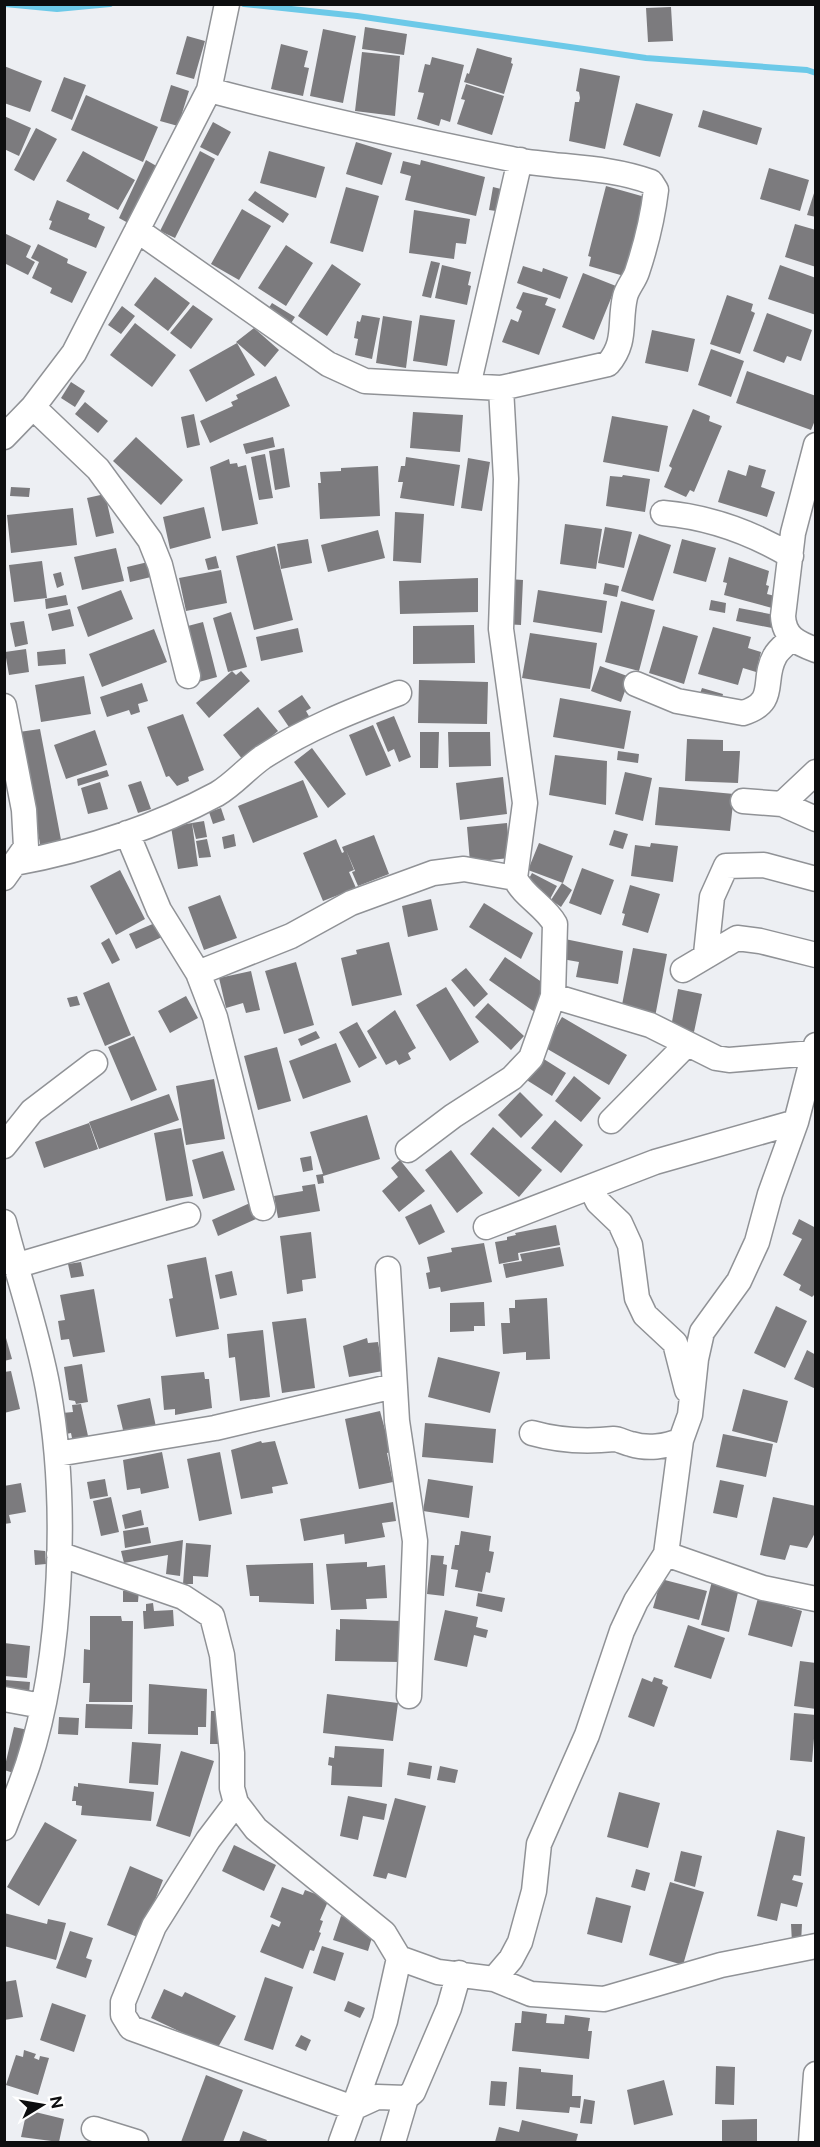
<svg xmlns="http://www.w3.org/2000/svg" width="820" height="2147" font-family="'Public Sans',sans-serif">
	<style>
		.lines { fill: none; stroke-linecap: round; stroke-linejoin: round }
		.stream { stroke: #6cc9e8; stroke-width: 6 }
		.building { fill: #7c7b7e }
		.street-casing { stroke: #909296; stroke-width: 27 }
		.street { stroke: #fff; stroke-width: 24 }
	</style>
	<rect width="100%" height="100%" fill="#edeff3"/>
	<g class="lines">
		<path class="stream" d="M5 4 57 9 110 4
			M244 4 357 16 646 58 807 70 816 73"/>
	</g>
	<path class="building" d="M671 7 673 41 648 42 646 8Z
		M365 27 407 34 404 55 362 49Z
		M323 29 356 36 343 103 310 96Z
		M187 36 205 41 194 79 176 74Z
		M281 44 308 51 304 67 309 68 303 96 271 89Z
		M477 48 512 58 511 63 513 64 504 94 464 82 467 73 469 74Z
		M362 52 400 56 395 116 355 111Z
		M432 57 464 65 450 122 441 119 439 126 417 119 424 93 418 92 425 64 430 65Z
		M4 66 42 81 30 112 4 103Z
		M580 68 620 76 605 149 569 141 575 102H579L580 98 579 92 576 91Z
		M64 77 86 85 72 120 51 111Z
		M466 84 504 96 492 135 457 124 465 100 461 99Z
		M171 85 189 91 178 126 160 121Z
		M86 95 158 127 143 162 71 130Z
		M636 103 673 114 660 157 623 145Z
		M703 110 762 128 757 145 698 127Z
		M4 116 31 128 19 156 4 149Z
		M213 122 231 132 218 156 200 147Z
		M36 128 57 139 34 181 14 170Z
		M356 142 392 153 382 185 346 174Z
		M83 151 135 180 118 210 66 181Z
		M200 151 215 159 175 238 160 231Z
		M269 151 325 167 316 198 260 183Z
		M146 160 160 168 130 224 119 218Z
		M421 160 485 177 476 216 405 200 411 176 400 173 403 161 420 165Z
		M769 168 809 180 800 211 760 199Z
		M606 186 645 197 638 235 635 234 624 276 589 266 591 257 588 256Z
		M346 187 379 196 363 252 330 243Z
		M493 187 505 190 496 211 489 210Z
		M815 190H816V217L807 215Z
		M255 191 289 214 283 223 248 200Z
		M57 200 90 214 88 219 105 227 96 248 49 229 52 221 49 220Z
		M242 209 271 226 239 280 211 264Z
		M414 210 470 219 466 244 456 243 454 259 409 253Z
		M795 224 816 230V267L785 257Z
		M4 233 31 246 26 257 35 262 28 275 4 263Z
		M38 244 68 259 67 263 87 272 72 303 50 293 52 288 32 278 39 262 31 258Z
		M286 245 313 263 286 306 258 288Z
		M431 261 440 263 431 298 422 296Z
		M332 264 361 284 327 336 298 316Z
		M442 265 471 272 468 285 471 286 467 305 435 298Z
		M780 265 816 278V315L768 299Z
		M523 266 542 272 543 268 568 277 560 299 517 283Z
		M583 273 616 286 594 340 562 327Z
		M155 277 190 303 168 331 134 305Z
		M523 292 548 298 545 305 556 309 539 355 502 342 511 319 518 322 522 311 516 308Z
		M727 295 753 304 751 311 755 313 740 354 710 344Z
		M272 303 295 317 288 328 265 314Z
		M193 305 213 319 191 349 170 333Z
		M122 306 135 316 121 334 108 325Z
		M767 313 812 330 801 361 787 356 784 363 753 351Z
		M362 315 380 318 372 359 355 355 358 339 354 338 357 321 360 322Z
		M420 315 455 320 447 366 413 361Z
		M383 316 412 321 406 368 376 363Z
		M135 323 176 355 152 387 110 355Z
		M254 328 279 350 265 367 236 342Z
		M652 330 695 339 688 372 645 363Z
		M237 343 255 375 206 402 189 370Z
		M711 349 744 361 731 397 698 385Z
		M747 371 816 396V418L811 430 736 403Z
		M276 376 290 406 210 443 200 421 233 406 231 402 238 399 236 395Z
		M71 382 85 391 75 407 61 398Z
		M85 402 108 421 98 433 75 414Z
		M693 409 710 416 709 421 722 426 694 492 690 490 686 497 664 487 672 468 669 466Z
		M413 412 463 415 460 452 410 448Z
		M194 414 200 445 187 448 181 417Z
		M612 416 668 426 659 472 603 462Z
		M136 437 183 480 161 505 113 461Z
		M273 437 275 447 246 454 243 444Z
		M284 448 290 487 275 490 269 451Z
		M265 454 273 498 259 500 251 457Z
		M406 457 460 465 454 506 400 498 403 482H398L401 466H405Z
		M468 458 490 462 482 511 461 508Z
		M229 459 230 464 237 463 238 467 246 465 258 524 222 531 210 467Z
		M749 465 766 470 761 487 775 492 767 517 718 502 728 470 746 476Z
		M378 466 380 516 320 519 318 483H321L320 472 341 471V468Z
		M623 475 650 479 645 512 606 506 610 476 622 477Z
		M11 487 30 488 29 497 10 496Z
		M105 494 114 533 96 537 87 498Z
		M204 507 211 538 170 549 163 517Z
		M73 508 77 545 11 553 7 515Z
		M395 512 424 514 421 563 393 561Z
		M565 524 602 529 596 569 560 564Z
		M605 527 632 532 624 568 598 563Z
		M378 530 385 558 328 572 321 545Z
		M639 534 671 545 653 601 621 591Z
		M308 539 312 563 281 569 277 544Z
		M682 539 716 548 706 582 673 573Z
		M275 546 293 620 254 630 236 556Z
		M116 548 124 581 82 590 74 557Z
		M216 556 219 568 208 570 205 559Z
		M729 557 769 571 766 585 769 586 767 594 775 596 772 608 724 595 727 583 723 582Z
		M42 561 47 598 14 602 9 565Z
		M148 562 151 577 130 582 127 567Z
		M221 570 227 603 186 611 179 578Z
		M61 572 64 585 57 588 53 574Z
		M478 578V612L400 614 399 581Z
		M509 579 523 580 521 625 506 624Z
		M605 583 619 586 617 597 603 594Z
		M121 590 133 619 88 637 77 607Z
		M538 590 607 601 602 633 533 622Z
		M66 595 68 605 46 609 45 599Z
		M711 600 726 603 725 613 709 610Z
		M621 601 655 610 639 671 605 662Z
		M739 608 775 615 772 628 736 621Z
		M70 609 74 626 52 631 48 614Z
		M231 612 247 667 228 672 213 618Z
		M24 621 28 644 15 647 10 623Z
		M203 622 217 677 199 682 184 627Z
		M474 625 475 663 413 664V626Z
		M663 626 698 636 684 684 649 673Z
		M713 627 751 637 748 648 761 652 756 672 743 668 738 685 698 674Z
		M298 628 303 652 261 661 256 637Z
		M154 629 167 662 102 687 89 654Z
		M530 633 597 643 590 689 522 678Z
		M26 649 29 672 9 675 5 652Z
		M65 649 66 664 38 666 37 652Z
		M600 666 630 677 621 702 591 691Z
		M232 671 236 675 241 671 250 681 209 718 196 703Z
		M84 676 91 714 41 722 35 685Z
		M419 680 488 682 487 724 418 723Z
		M142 683 148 701 138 704 140 712 131 715 129 710 107 717 100 697Z
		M702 688 723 694 720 705 698 699Z
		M302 695 311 708 306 711 310 718 291 730 278 711Z
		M560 698 631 711 624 749 553 737Z
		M258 707 278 731 243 760 223 735Z
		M183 714 204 770 188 777 189 781 177 786 169 776 166 777 147 727Z
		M394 716 411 757 399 762 394 749 388 752 376 723Z
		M373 725 391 766 366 776 349 735Z
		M40 729 62 845 41 849 19 732Z
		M95 730 107 765 66 779 54 745Z
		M420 732H439L438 768H420Z
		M448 732H490L491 766 449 767Z
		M687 739 723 740V751H740L738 783 685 781Z
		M312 748 346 794 328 808 294 762Z
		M618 751 639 754 638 763 617 760Z
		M555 755 607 761 606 805 549 795Z
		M107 770 109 776 78 786 77 779Z
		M625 772 652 778 643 821 615 814Z
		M503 777 507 814 460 820 456 783Z
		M303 780 318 817 253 843 238 806Z
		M141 781 151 809 138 813 128 785Z
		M100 782 108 809 88 814 81 788Z
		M659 787 734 794 730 831 655 825Z
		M221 808 225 820 213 824 209 812Z
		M204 821 207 837 196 839 192 823Z
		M192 823 198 866 178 869 171 827Z
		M507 823 510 858 470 862 467 827Z
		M614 830 628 834 623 849 609 845Z
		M234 834 236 846 224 849 222 837Z
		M374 835 389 874 358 886 352 872 355 871 346 850 354 870 349 872 356 888 323 901 303 853 336 839 342 853 344 852 342 847Z
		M207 839 211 857 199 858 196 841Z
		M539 843 573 856 563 883 528 870Z
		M651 843 678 846 673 882 631 876 635 845 650 847Z
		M582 868 614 880 601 915 569 903Z
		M120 870 145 919 116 935 90 886Z
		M532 873 557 886 550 899 525 886Z
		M562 883 572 890 561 907 551 900Z
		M630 885 660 894 648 933 622 925 625 914 622 913Z
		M220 895 237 938 204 950 188 907Z
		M431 899 438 930 408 937 402 906Z
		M484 903 533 933 521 959 469 927Z
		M155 923 162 937 136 949 129 934Z
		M109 938 120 960 112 964 101 943Z
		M565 939 623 951 618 984 576 977 579 962 562 959Z
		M389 942 402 995 352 1006 341 958 357 954 356 950Z
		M633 948 667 954 655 1017 621 1010Z
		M505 957 549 987 536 1013 489 980Z
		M296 962 314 1025 284 1034 265 971Z
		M466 968 488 994 474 1007 451 980Z
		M251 971 260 1010 246 1013 243 1003 226 1008 219 978Z
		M109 982 131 1035 105 1046 83 993Z
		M446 987 479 1042 450 1061 416 1005Z
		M678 989 702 994 694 1032 671 1027Z
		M77 996 80 1005 70 1007 67 998Z
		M186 996 198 1018 170 1033 158 1011Z
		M488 1003 524 1036 511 1050 475 1017Z
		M395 1010 416 1048 408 1053 411 1059 399 1065 396 1060 386 1065 367 1031Z
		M562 1017 627 1055 609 1085 544 1047Z
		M357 1022 377 1058 359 1068 339 1032Z
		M316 1031 320 1038 301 1046 298 1039Z
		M134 1036 157 1090 131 1101 108 1047Z
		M336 1043 351 1082 303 1099 289 1061Z
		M277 1047 291 1101 258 1110 244 1056Z
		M539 1056 566 1073 552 1096 525 1079Z
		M574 1076 601 1098 581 1122 555 1101Z
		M214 1079 225 1139 186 1145 176 1086Z
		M520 1092 543 1115 521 1138 498 1115Z
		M169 1094 179 1120 99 1149 89 1122Z
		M367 1115 380 1159 323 1176 324 1183 318 1184 316 1175 323 1174 310 1132Z
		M555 1120 583 1145 561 1173 531 1148Z
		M89 1123 98 1149 44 1168 35 1142Z
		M493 1127 542 1170 519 1197 470 1154Z
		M181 1128 193 1196 166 1201 154 1133Z
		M451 1150 483 1193 457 1213 425 1170Z
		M223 1151 235 1190 203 1199 192 1160Z
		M311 1156 313 1170 303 1172 300 1158Z
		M400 1160 425 1191 399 1212 382 1191 398 1177 391 1168Z
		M315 1184 320 1211 278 1218 274 1196 303 1191 302 1186Z
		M250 1203 256 1219 218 1236 212 1220Z
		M431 1204 445 1232 419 1245 405 1217Z
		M799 1219 816 1228V1293L812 1297 799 1290 801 1285 783 1275 802 1239 792 1234Z
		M556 1225 560 1245 518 1253 519 1260 499 1264 495 1242 507 1240V1237L516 1235 515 1233Z
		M311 1232 316 1278 302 1280 303 1291 287 1294 280 1236Z
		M484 1243 492 1282 441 1292 440 1287 429 1289 426 1273 430 1272 427 1257 452 1252 451 1248Z
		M560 1247 564 1266 506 1278 503 1264 522 1261 520 1254Z
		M206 1257 219 1329 176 1337 169 1299 173 1298 167 1265Z
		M81 1262 84 1276 71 1278 68 1264Z
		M232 1271 237 1295 220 1299 215 1275Z
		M94 1289 105 1352 73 1357 69 1339 61 1340 58 1321 65 1320 60 1295Z
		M547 1298 550 1359 526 1360V1352L503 1354 501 1323H510L509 1308H515V1300Z
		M484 1302 485 1326H474V1331L450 1332V1303Z
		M776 1306 807 1321 785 1368 754 1353Z
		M306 1318 315 1388 282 1393 272 1322Z
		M263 1330 270 1397 240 1401 235 1357 229 1358 227 1334Z
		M4 1331 12 1359 4 1361Z
		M367 1338 368 1343 378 1342 383 1371 349 1377 343 1346Z
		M807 1350 816 1355V1389L794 1379Z
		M438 1357 500 1372 490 1413 428 1397Z
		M82 1364 88 1402 76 1404 75 1401 69 1400 64 1367Z
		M11 1371 20 1409 4 1413V1372Z
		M204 1372 205 1379H209L212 1408 175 1415V1409L164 1410 161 1376Z
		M743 1389 788 1401 777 1443 732 1431Z
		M150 1398 156 1427 124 1434 117 1405Z
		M81 1404 90 1445 74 1448 71 1433 66 1434 62 1413 73 1412 72 1405Z
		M380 1411 391 1452 387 1453 393 1482 359 1489 345 1419Z
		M425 1423 496 1429 493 1463 422 1457Z
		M723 1434 773 1444 766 1477 716 1467Z
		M261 1441 262 1443 275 1441 288 1484 272 1487 273 1493 241 1499 231 1450Z
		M162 1452 169 1488 141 1494 140 1488 127 1490 123 1460Z
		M220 1452 232 1514 199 1521 187 1459Z
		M105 1479 108 1496 90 1499 87 1482Z
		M428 1479 473 1486 469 1518 423 1511Z
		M720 1480 744 1485 737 1518 713 1513Z
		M21 1483 26 1512 9 1515 11 1523 4 1524V1486Z
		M111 1497 119 1532 101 1536 93 1501Z
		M773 1497 816 1506V1531L807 1548 790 1545 785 1560 760 1555Z
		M393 1502 396 1521 382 1523 385 1537 345 1544 344 1534 304 1541 300 1519Z
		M141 1510 144 1525 125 1529 122 1515Z
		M148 1527 151 1543 125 1548 123 1531Z
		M461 1531 491 1536 489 1551 494 1552 490 1573 486 1572 482 1592 455 1587 458 1570 451 1569 455 1545H459Z
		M183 1540 180 1576 166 1574 168 1555 124 1563 121 1551Z
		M186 1543 211 1545 208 1577 193 1576V1584H183Z
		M34 1550 45 1551 46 1564 35 1565Z
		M431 1555 444 1556 443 1564 447 1565 444 1596 427 1594Z
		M367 1562V1567L385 1565 387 1598 366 1599 367 1609 331 1610 326 1564Z
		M313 1563 314 1604 259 1602V1596H250L246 1565Z
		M661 1579 707 1591 699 1620 653 1608Z
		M712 1581 739 1588 729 1632 701 1625Z
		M139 1590 138 1602H123V1591Z
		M478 1593 505 1598 502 1612 476 1606Z
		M758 1598 802 1611 792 1647 748 1635Z
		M153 1603 154 1611 173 1610 174 1626 144 1629 143 1611H146V1604Z
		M445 1610 478 1617 476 1627 488 1630 486 1638 474 1635 467 1667 434 1660Z
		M90 1616H121L122 1621H133L132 1702H89L90 1683H83L84 1649 90 1650Z
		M340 1619 401 1621V1662L335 1661 336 1629 340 1630Z
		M688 1625 725 1638 711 1679 674 1667Z
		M4 1643 30 1646 27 1678 4 1676Z
		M800 1661 816 1663V1709L794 1706Z
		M654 1677 663 1680 662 1684 668 1687 654 1727 628 1717 642 1678 652 1682Z
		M5 1680 30 1682 29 1694 5 1692Z
		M149 1684 207 1689 206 1727H198V1735L148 1734Z
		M327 1694 398 1703 393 1741 323 1733Z
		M86 1704 133 1705 132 1729 85 1728Z
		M211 1711H223L222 1744H210Z
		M794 1713 816 1715 812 1762 790 1760Z
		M59 1717 79 1718 78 1735 58 1734Z
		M14 1727 28 1730 17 1774 4 1770Z
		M132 1742 161 1744 158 1785 129 1783Z
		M335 1746 384 1749 382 1787 331 1785 332 1766 328 1765 329 1757 334 1758Z
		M181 1751 214 1761 190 1837 156 1826Z
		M409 1762 432 1766 430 1779 407 1775Z
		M440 1766 458 1770 455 1783 437 1780Z
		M78 1783 154 1792 151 1821 81 1815 82 1806 76 1805V1801H72L74 1786 78 1787Z
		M619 1792 660 1803 648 1848 607 1837Z
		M348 1796 387 1804 384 1820 363 1816 358 1840 340 1836Z
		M395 1798 426 1806 406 1878 388 1873 386 1879 373 1876Z
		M45 1822 77 1840 39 1906 7 1887Z
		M777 1830 805 1837 801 1876 794 1875 792 1880 803 1883 797 1907 781 1903 777 1921 757 1916Z
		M234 1845 276 1865 264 1891 222 1871Z
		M681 1851 702 1856 695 1887 674 1881Z
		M130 1866 163 1880 140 1938 107 1925Z
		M636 1869 650 1873 645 1891 631 1887Z
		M670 1882 704 1892 683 1965 649 1955Z
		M282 1887 303 1895 305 1890 329 1899 320 1920 323 1921 319 1932 321 1933 314 1951 310 1950 303 1969 260 1952 272 1924 279 1927 281 1922 270 1917Z
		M596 1897 631 1906 622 1943 587 1934Z
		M4 1913 47 1924 48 1919 66 1923 56 1960 4 1946Z
		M341 1916 375 1927 368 1951 333 1940Z
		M791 1924H802L801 1943H792Z
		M70 1931 93 1938 86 1958 92 1960 86 1978 56 1968Z
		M322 1946 344 1953 335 1981 313 1973Z
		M265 1977 293 1987 273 2050 244 2040Z
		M16 1980 23 2017 4 2020V1982Z
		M164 1989 182 1997 185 1992 236 2016 217 2049 151 2018Z
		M348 2001 365 2008 360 2018 344 2011Z
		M52 2003 86 2015 74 2052 40 2040Z
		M522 2011 547 2014 546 2023 564 2024 565 2015 590 2018 588 2031H592L589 2059 512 2051 515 2023H521Z
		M301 2035 311 2040 306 2051 295 2046Z
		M24 2050 36 2054 34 2058 39 2060 40 2056 49 2058 38 2095 6 2085 16 2055 23 2057Z
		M716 2066 735 2067 734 2105 715 2104Z
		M519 2067 541 2069V2072L573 2075 572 2096H581L580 2108 570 2107 569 2113 516 2109Z
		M206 2075 243 2090 223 2142H181Z
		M664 2080 673 2115 634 2125 627 2090Z
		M491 2081 507 2082 505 2106 489 2105Z
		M584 2099 595 2101 592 2124 580 2123Z
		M27 2110 64 2119 59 2142 21 2137Z
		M757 2119V2142H722V2120Z
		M522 2120 578 2134 576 2142H495L499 2127 519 2132Z
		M243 2131 267 2140 266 2142H239Z"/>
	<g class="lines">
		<defs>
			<path id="street" d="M137 230 328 364 365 381 501 388 608 364C627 342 619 323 625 297 627 288 634 281 637 272 645 248 653 215 656 190L651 182C608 166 560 168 516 160 413 139 311 117 209 90
				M468 386 520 160
				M33 407 98 469 150 540 160 565 188 676
				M4 437 33 407 74 353 209 90 227 4
				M816 445 793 533 783 616C784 637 797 643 816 650
				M663 513C709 517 751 532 791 556
				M636 684 677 701 743 713C779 702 761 680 775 656 778 650 786 644 791 639
				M4 706 24 810 26 847 4 878
				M743 801 782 804 816 819
				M782 804 816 772
				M127 833 159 910 198 973 215 1017 263 1208
				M15 863C85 850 154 828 217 794 234 784 247 768 263 757 306 729 351 711 399 693
				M706 954 712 897 726 866 764 865 816 879
				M683 970 737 938 760 941 816 955
				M198 973 291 936 351 903 433 873 464 869 515 878
				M553 996 650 1025 716 1058 729 1060 813 1053
				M611 1121 687 1044
				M4 1146 32 1111 95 1063
				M408 1150 453 1116 512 1078 531 1058 553 996 555 924C545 906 523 896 515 878L525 803 501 629 506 479 501 388
				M591 1188 598 1202 620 1223 630 1245 637 1298 645 1315 675 1343 687 1390
				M4 1222C18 1277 38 1333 48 1389 68 1499 63 1657 28 1764 21 1785 12 1807 4 1828
				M486 1227 655 1162 796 1122
				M15 1266 188 1215
				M388 1269 397 1421 415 1541 409 1696
				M532 1433C560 1441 585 1442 614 1439 619 1439 625 1443 631 1444 647 1449 666 1447 681 1440
				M57 1454 215 1428 394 1386
				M59 1554 183 1597 212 1616 222 1655 232 1753V1788L236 1803 256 1829 384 1933 399 1958 385 2021 341 2142
				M666 1554 763 1588 816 1599
				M4 1699 42 1706
				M236 1803 208 1840 154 1926 123 2002V2015L131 2028 353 2108 377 2097 406 2098 413 2092 449 2008 459 1973
				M399 1958 438 1972 494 1979 531 1994 604 1999 721 1965 816 1946
				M494 1979 511 1959 520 1942 534 1891 539 1844 587 1735 622 1631 636 1601 666 1554 681 1440 690 1415 696 1359 702 1332 739 1281 757 1242 770 1194 796 1122 816 1045
				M94 2129 136 2142
				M393 2142 406 2098
				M811 2142 816 2074"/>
		</defs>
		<use href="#street" class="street-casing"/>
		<use href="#street" class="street"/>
	</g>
	<rect width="820" height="2147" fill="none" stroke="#0d0e0f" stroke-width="12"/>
	<g transform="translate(42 2105) rotate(79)" stroke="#ffffff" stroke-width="4.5" paint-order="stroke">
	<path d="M0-4.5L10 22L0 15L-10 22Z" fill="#0d0e0f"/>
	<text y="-9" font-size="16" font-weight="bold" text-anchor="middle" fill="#0d0e0f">N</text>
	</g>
</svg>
